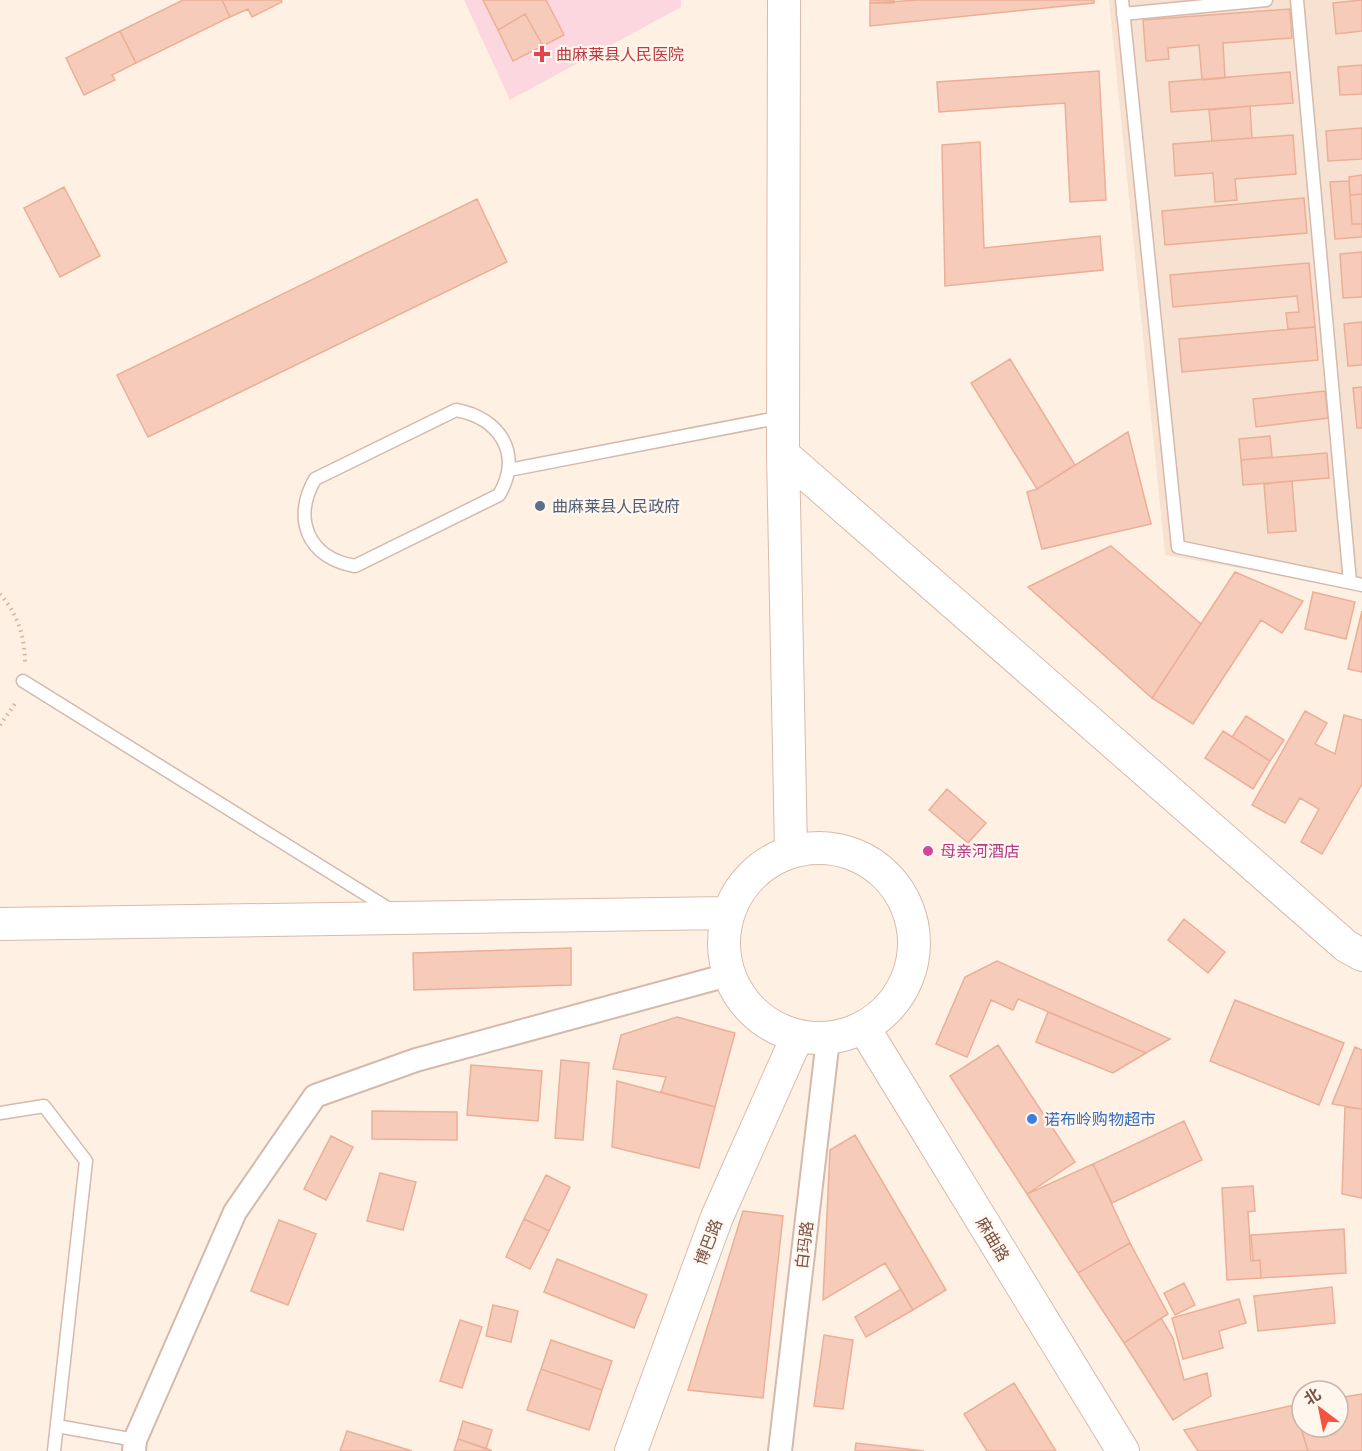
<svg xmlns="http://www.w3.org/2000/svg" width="1362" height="1451" font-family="Jost,'Noto Sans SC',sans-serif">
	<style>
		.residential { fill: #f7e2d2 }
		.medical { fill: #fdd7df }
		.building { fill: #f6cbb9; stroke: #ebaf98; stroke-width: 1.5 }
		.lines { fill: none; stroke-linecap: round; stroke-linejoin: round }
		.lane-casing { stroke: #d4b9ac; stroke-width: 15 }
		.street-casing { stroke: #d4b9ac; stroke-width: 26 }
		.secondary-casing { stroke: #dabaab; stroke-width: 34 }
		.path { stroke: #dcae9c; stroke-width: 4; stroke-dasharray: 1.5 4.5; stroke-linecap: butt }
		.lane { stroke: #fff; stroke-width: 12 }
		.street { stroke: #fff; stroke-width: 22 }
		.secondary { stroke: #fff; stroke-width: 32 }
		.health-dot { fill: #e0444e; stroke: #fff6ed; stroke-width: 2 }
		.service-dot { fill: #5c6f8a; stroke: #fff6ed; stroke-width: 2 }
		.hotel-dot { fill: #d1479c; stroke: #fff6ed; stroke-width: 2 }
		.shop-dot { fill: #3f7fe0; stroke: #fff6ed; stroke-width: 2 }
		.labels { text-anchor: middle; stroke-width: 4.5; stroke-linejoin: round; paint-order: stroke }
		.health-label { font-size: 16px; fill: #be3a42; stroke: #fff6ed; text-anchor: start }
		.service-label { font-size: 16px; fill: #4e5e75; stroke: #fff6ed; text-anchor: start }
		.hotel-label { font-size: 16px; fill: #b23c85; stroke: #fff6ed; text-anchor: start }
		.shop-label { font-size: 16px; fill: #366cbe; stroke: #fff6ed; text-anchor: start }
		.street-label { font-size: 16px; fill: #7a5347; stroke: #fff6ed }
	</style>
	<rect width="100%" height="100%" fill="#fef1e4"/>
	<path class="residential" d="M1109 0H1362V590L1165 555Z"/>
	<path class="medical" d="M464 0H681V7L510 100Z"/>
	<path class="building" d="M183 0H222L230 17 136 63 120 31Z
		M222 0H281L282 2 252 17 248 9 230 17Z
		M483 0H546L564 35 543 46 525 14 498 30Z
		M870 0H894V3H870Z
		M919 0H1094V3L870 26V3Z
		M1362 0V31L1336 34 1333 3Z
		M1290 9 1292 38 1223 43 1225 78 1202 80 1199 45 1168 48 1169 59 1146 61 1143 20Z
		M525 14 543 46 513 61 498 30Z
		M120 31 136 63 112 75 115 80 84 95 66 58Z
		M1362 65V94L1340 95 1338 67Z
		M1099 71 1106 200 1070 202 1065 103 939 112 937 82Z
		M1290 72 1293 103 1171 112 1169 82Z
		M1250 106 1252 138 1212 141 1209 110Z
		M1362 128V159L1328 161 1326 131Z
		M1293 135 1296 174 1235 179 1237 200 1215 202 1213 173 1175 176 1173 144Z
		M980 142 984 248 1100 236 1103 270 945 286 942 145Z
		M1362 175V194L1350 195 1349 177Z
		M1349 181 1352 224H1362V237L1335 239 1330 182Z
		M64 187 100 256 60 277 24 208Z
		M1362 194V224H1352L1350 195Z
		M1304 198 1307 233 1165 245 1162 211Z
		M477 199 507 262 148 437 117 375Z
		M1362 252V297L1343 298 1340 254Z
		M1309 263 1315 327 1288 329 1286 313 1299 312 1297 296 1173 307 1170 275Z
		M1362 322V365L1348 366 1344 324Z
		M1315 327 1318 360 1182 372 1179 339Z
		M1010 359 1075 465 1037 489 971 383Z
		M1362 387V428H1357L1353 388Z
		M1325 391 1328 418 1256 427 1253 399Z
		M1128 432 1151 524 1042 549 1027 492 1037 489Z
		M1270 436 1272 457 1241 460 1239 439Z
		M1327 453 1329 478 1243 485 1241 460Z
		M1292 481 1296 531 1268 533 1264 484Z
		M1111 546 1201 624 1152 698 1028 587Z
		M1235 572 1303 601 1282 633 1261 620 1193 724 1152 698Z
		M1313 592 1355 602 1346 639 1305 629Z
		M1362 611V672L1348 669Z
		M1305 711 1327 723 1315 744 1335 754 1344 715 1362 720V784L1322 854 1301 842 1319 809 1300 798 1285 823 1252 805Z
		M1246 716 1284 740 1270 761 1232 737Z
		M1223 731 1270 761 1253 789 1205 758Z
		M947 789 986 823 968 843 929 810Z
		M1184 919 1225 952 1208 973 1168 940Z
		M571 948V985L414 990 413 953Z
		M997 961 1170 1039 1146 1053 1018 999 1013 1010 991 1000 967 1057 936 1044 965 977Z
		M1235 1000 1344 1043 1319 1105 1210 1061Z
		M1048 1012 1146 1053 1113 1073 1036 1042Z
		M677 1017 735 1033 715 1107 661 1092 666 1077 613 1069 621 1035Z
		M998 1045 1075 1162 1027 1194 950 1076Z
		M1355 1047 1362 1050V1109L1332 1104Z
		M561 1060 589 1063 583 1140 555 1138Z
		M471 1065 542 1071 538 1121 467 1115Z
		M617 1081 715 1107 699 1168 612 1147Z
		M1345 1107 1362 1109V1198L1342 1194Z
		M372 1111 457 1112V1140L372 1139Z
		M1184 1121 1202 1160 1112 1203 1093 1164Z
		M855 1135 946 1290 913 1310 885 1263 823 1300 830 1150Z
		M331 1136 353 1147 326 1200 304 1189Z
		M1093 1164 1130 1243 1078 1273 1027 1194Z
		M380 1173 416 1182 403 1230 367 1221Z
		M546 1175 570 1187 549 1231 524 1219Z
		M1253 1186 1255 1211 1248 1212 1251 1261 1260 1260 1261 1278 1227 1280 1222 1188Z
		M743 1211 783 1216 763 1398 688 1390Z
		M524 1219 549 1231 530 1269 506 1257Z
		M279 1220 316 1234 288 1305 251 1291Z
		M1344 1229 1346 1273 1261 1278 1260 1260 1253 1261 1251 1235Z
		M1130 1243 1168 1314 1124 1343 1078 1273Z
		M557 1259 647 1295 634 1328 544 1292Z
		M1184 1283 1195 1305 1175 1315 1164 1293Z
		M1332 1287 1335 1323 1258 1331 1254 1296Z
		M901 1289 913 1310 866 1337 855 1317Z
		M1239 1299 1246 1323 1219 1331 1223 1348 1183 1359 1172 1318Z
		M493 1305 518 1311 511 1342 486 1336Z
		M1161 1318 1173 1338 1184 1380 1207 1373 1211 1396 1173 1420 1124 1343Z
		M460 1320 482 1327 462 1388 440 1381Z
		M824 1335 853 1340 843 1409 814 1406Z
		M551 1340 612 1361 602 1390 541 1369Z
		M541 1369 602 1390 589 1430 527 1410Z
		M1014 1383 1056 1451H987L964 1414Z
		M1362 1394V1451H1308L1294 1405 1302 1404V1427H1338V1398Z
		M1294 1405 1308 1451H1198L1184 1430Z
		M463 1421 492 1430 486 1449 458 1439Z
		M347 1431 412 1451H340Z
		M458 1439 491 1450V1451H454Z
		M856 1443 924 1451H855Z"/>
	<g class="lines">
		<defs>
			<path id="lane" d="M1122 0 1178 547 1362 585
				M1297 0 1350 582
				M1123 14 1266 0
				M456 410C500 418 523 454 499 495L355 566C308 558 292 519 315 479Z
				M509 470 782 417
				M23 681 391 910
				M0 1113 44 1106 86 1161 54 1451
				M57 1426 135 1440"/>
			<path id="street" d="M134 1451 135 1440 235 1212 315 1096 416 1060 728 975
				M780 1451 828 1039"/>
			<path id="secondary" d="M784 0 783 454 791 850
				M783 454 1346 946 1362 955
				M724 943a95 95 0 1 1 190 0a95 95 0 1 1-190 0Z
				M0 924 727 913
				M864 1028 1123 1451
				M631 1451 717 1217 797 1037"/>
		</defs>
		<use href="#lane" class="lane-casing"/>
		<use href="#street" class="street-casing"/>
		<use href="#secondary" class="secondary-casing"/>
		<path class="path" d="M0 594C17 613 25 636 25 662
			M0 725 17 701"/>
		<use href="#lane" class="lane"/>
		<use href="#street" class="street"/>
		<use href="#secondary" class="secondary"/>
	</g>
	<path class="health-dot" d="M539 45h6v6h6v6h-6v6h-6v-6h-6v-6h6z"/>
	<circle class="service-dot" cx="540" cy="506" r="6"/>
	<circle class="hotel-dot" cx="928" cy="851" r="6"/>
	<circle class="shop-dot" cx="1032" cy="1119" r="6"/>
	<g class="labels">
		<g class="health-label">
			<text x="556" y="60">曲麻莱县人民医院</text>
		</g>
		<g class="service-label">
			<text x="552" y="512">曲麻莱县人民政府</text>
		</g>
		<g class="hotel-label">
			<text x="940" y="857">母亲河酒店</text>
		</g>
		<g class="shop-label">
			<text x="1044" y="1125">诺布岭购物超市</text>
		</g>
		<g class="street-label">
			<text transform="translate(993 1239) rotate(59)" y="6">麻曲路</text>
			<text transform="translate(708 1242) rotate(-69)" y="6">博巴路</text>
			<text transform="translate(804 1245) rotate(-83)" y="6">白玛路</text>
		</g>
	</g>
	<g transform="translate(1320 1409) rotate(328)"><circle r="28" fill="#fff6ed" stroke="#cab5ab" stroke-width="1.5"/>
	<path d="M0-4.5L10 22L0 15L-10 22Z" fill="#f4533e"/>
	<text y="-9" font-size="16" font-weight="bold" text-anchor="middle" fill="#7a5347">北</text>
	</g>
</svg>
